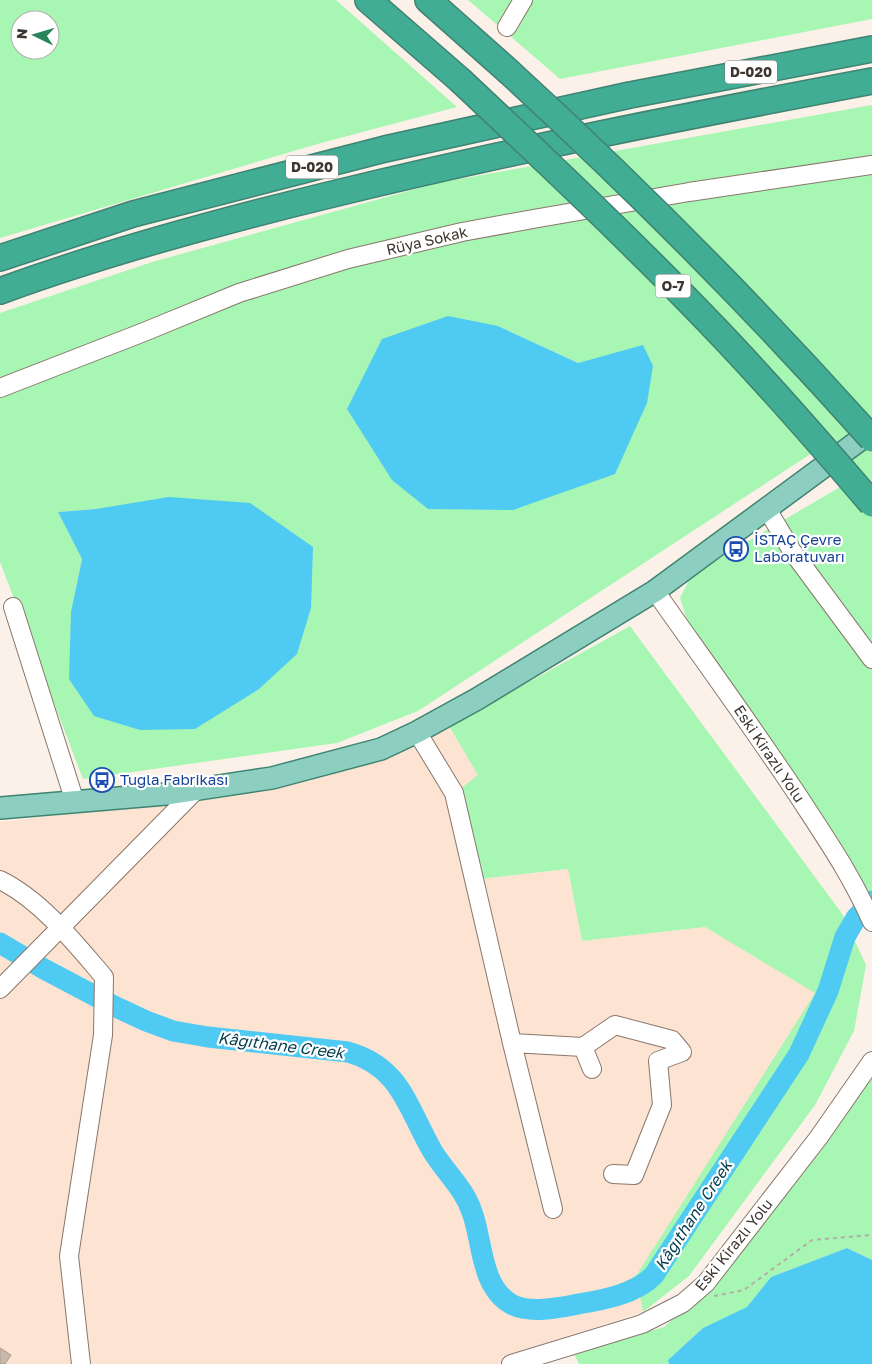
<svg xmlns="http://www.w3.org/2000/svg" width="872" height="1364" font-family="'Golos Text',sans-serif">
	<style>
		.built { fill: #fde3d2 }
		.green { fill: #a8f6b3; fill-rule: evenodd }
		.water { fill: #4fcaf2 }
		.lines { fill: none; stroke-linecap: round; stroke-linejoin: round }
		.river { stroke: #4fcaf2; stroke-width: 21 }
		.building { fill: #cab8ac; stroke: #aa998d }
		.minor-casing { stroke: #88776c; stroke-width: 20 }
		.major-casing { stroke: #3f8371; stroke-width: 24 }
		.highway-casing { stroke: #3f8371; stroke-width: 28 }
		.path { stroke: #b6ada6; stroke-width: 2; stroke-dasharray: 4 4; stroke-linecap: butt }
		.minor { stroke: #fff; stroke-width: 18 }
		.major { stroke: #8ccebf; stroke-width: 21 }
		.highway { stroke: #40ad94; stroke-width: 25 }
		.highway-bridge-casing { stroke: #3f8371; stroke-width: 28; stroke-linecap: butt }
		.highway-bridge { stroke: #40ad94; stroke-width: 25 }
		.labels { text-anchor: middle; stroke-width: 4.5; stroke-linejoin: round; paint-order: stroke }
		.shield { fill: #fff; stroke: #77726f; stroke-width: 1 }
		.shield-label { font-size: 14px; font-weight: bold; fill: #3d3631 }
		.street-label { font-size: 15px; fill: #3d3631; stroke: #fff }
		.transit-label { font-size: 15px; fill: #164399; stroke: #fff; text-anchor: start }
		.water-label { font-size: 16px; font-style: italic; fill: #043e4e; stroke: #fff }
	</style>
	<rect width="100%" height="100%" fill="#fcf1e9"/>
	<path class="built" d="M449 726 478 775 479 879 568 869 582 941 705 927 816 993 797 1035 636 1276 643 1312 503 1356 504 1364H0V822L79 813 165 806 271 790 381 761Z"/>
	<path class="green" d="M0 0H336L457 107 321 143 0 238ZM20 20H50V50H20Z
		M468 0H872V19L560 79Z
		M872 105V901L688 623 680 598 692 574 840 487 812 453 418 711 337 743 83 779 0 562V313L152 262 437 183ZM498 326 578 363 643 346 392 480ZM96 509 71 612 82 559 58 512Z
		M630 626 843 915 866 965 854 1031 815 1105 689 1276 643 1312 636 1276 815 993 705 927 582 941 568 869 479 879 459 790 478 775 449 726Z
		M872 1065V1260L847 1248 771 1277 747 1308 703 1328 668 1360 669 1364H579L574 1354 664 1327 725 1274Z"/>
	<path class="water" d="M448 316 498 326 578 363 643 345 653 366 647 403 615 474 513 510 428 509 392 480 347 409 382 339Z
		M169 497 250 503 313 547 311 608 297 654 259 689 195 729 140 730 94 716 69 679 71 612 82 559 58 512 96 509Z
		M847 1248 872 1260V1364H669L668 1360 703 1328 747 1307 771 1277Z"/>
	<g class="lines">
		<path class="river" d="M0 943 44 969 114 1006 146 1021 173 1031 208 1037 348 1052C402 1067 408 1110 433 1152 446 1173 464 1188 472 1212 483 1241 480 1286 511 1304 529 1314 558 1308 578 1304 603 1300 636 1294 654 1275L799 1054 828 991 845 937 856 918 872 901"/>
	</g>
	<path class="building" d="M0 1348 11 1355 5 1364H0Z"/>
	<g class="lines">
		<defs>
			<path id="minor" d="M507 27 523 0
				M0 388 144 332 239 293 348 259 462 232 533 219 689 192 872 165
				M767 509 792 551 872 659
				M655 591C703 659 751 725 797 794 825 837 851 874 872 922
				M13 607 75 802
				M417 732 454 793 512 1043 553 1209
				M0 880C41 900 75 943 104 977L103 1035 69 1256 81 1364
				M0 989 197 789
				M512 1043 583 1047 615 1025 672 1040 682 1052 658 1061 662 1105 634 1175 613 1174
				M583 1047 592 1069
				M511 1364 642 1324 683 1303 706 1283 819 1137 872 1061"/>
			<path id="major" d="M0 808 166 794 272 778 381 749 417 732 477 699 655 591 872 431"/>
			<path id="highway" d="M368 0 460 80
				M428 0 508 71
				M0 258 133 214 385 149 630 95 872 49
				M0 291C109 251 221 221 333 194 512 150 692 115 872 81"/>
		</defs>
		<use href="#minor" class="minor-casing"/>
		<use href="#major" class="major-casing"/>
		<use href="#highway" class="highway-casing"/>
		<path class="path" d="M714 1296 744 1290 812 1240 872 1235"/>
		<use href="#minor" class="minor"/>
		<use href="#major" class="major"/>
		<use href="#highway" class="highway"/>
		<defs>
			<path id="highway-bridge" d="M508 71C636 188 757 310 872 439
				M460 80C544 159 628 238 708 321 765 380 819 442 872 504"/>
		</defs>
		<use href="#highway-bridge" class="highway-bridge-casing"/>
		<use href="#highway-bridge" class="highway-bridge"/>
	</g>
	<defs>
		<symbol id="bus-ring" viewBox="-11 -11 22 22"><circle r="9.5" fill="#fff" stroke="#1a4fb4" stroke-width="1.5"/><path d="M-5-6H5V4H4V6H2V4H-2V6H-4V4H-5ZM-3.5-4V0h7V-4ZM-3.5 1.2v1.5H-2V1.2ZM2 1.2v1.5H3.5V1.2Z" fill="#1a4fb4"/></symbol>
	</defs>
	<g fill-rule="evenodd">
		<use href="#bus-ring" x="722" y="535" width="28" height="28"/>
		<use href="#bus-ring" x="88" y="766" width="28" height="28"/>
	</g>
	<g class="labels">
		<g class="shield">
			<rect x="725" y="60.5" width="52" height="23" rx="4"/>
			<rect x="286" y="155.5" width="52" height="23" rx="4"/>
			<rect x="655.5" y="274.5" width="35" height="23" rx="4"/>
		</g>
		<g class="shield-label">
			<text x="751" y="77">D-020</text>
			<text x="312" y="172">D-020</text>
			<text x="673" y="291">O-7</text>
		</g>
		<g class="street-label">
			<text transform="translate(427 241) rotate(-13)" y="5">Rüya Sokak</text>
			<text transform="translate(769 754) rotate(56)" y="5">Eski Kirazlı Yolu</text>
			<text transform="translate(734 1245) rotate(-51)" y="5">Eski Kirazlı Yolu</text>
		</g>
		<g class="transit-label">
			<text x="754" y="545">İSTAÇ Çevre<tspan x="754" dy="17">Laboratuvarı</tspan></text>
			<text x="120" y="785">Tuğla Fabrikası</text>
		</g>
		<g class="water-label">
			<text transform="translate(281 1045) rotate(7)" y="6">Kâğıthane Creek</text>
			<text transform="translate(693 1215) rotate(-57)" y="6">Kâğıthane Creek</text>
		</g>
	</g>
	<g transform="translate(35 35) rotate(275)"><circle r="24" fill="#ffffff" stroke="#b1afad"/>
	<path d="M0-4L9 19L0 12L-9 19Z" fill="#29845a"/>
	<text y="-8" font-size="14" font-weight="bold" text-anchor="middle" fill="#3d3631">N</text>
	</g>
</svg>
